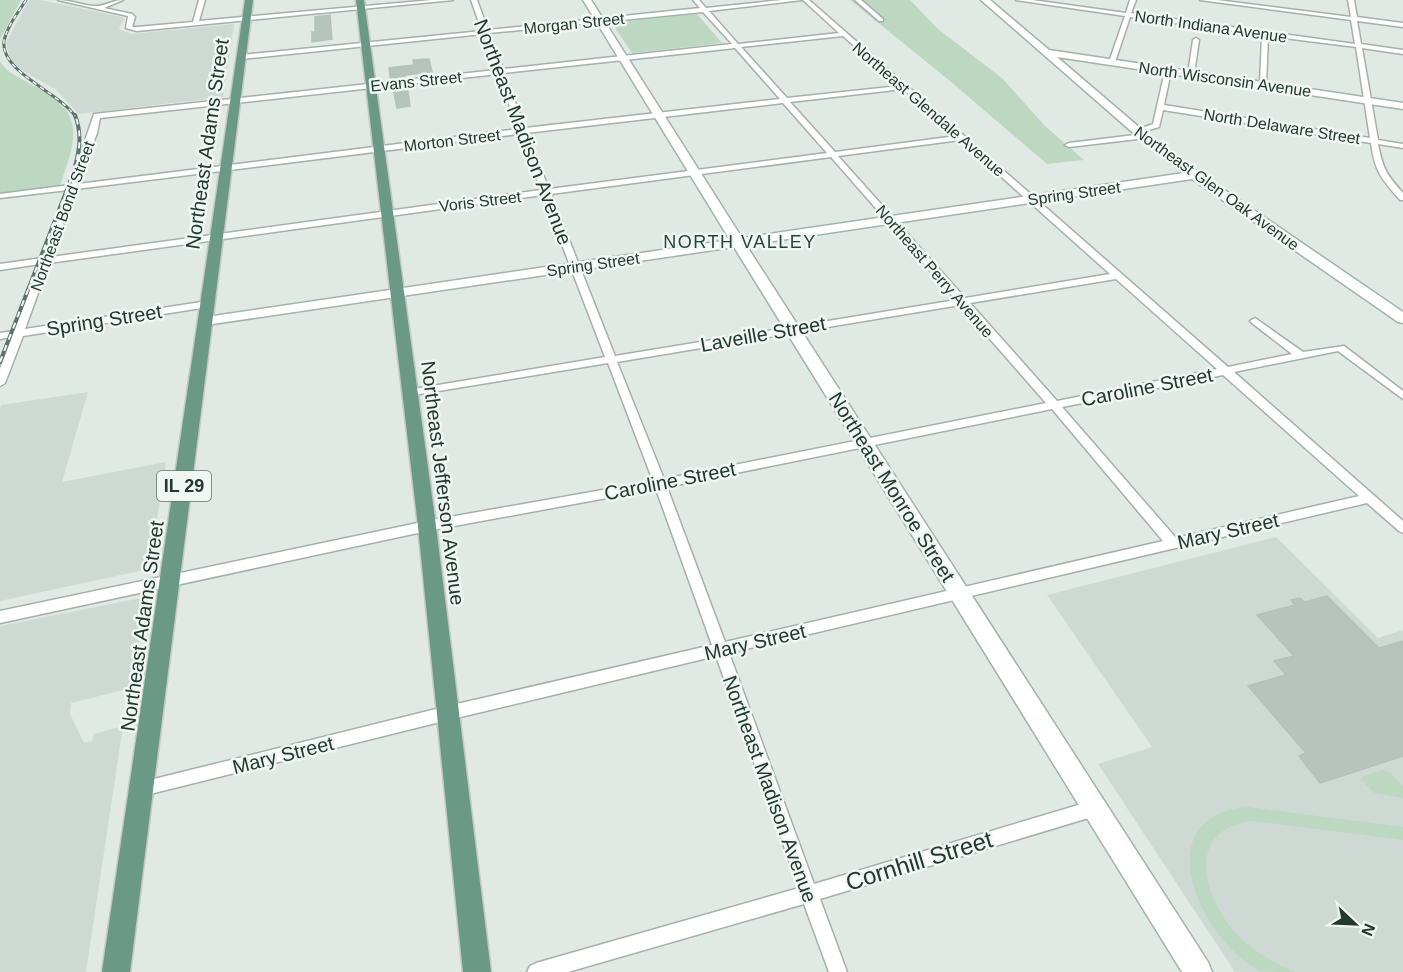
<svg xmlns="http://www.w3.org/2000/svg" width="1403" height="972" font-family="Helvetica,sans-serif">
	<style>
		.built { fill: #cfd9d3 }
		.green { fill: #bcd8c0 }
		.building { fill: #b6c4bd; stroke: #b4c2ba; stroke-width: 1.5 }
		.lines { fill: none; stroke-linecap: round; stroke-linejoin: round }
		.street-casing { stroke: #a4b0aa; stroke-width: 3 }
		.secondary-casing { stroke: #a1b4aa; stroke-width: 3 }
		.primary-casing { stroke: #c1c7c5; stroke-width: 3 }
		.street { fill: #fff; fill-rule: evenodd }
		.secondary { fill: #fff; fill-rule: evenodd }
		.primary { fill: #6a9a87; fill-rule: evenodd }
		.rail-far1-casing { stroke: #5d736b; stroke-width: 3 }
		.rail-casing { stroke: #5d736b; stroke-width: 4 }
		.rail-far1 { stroke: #f0f6f3; stroke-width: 1.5; stroke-dasharray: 4.5; stroke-linecap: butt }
		.rail { stroke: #f0f6f3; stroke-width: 2; stroke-dasharray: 6; stroke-linecap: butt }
		.labels { text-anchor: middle; stroke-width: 5; stroke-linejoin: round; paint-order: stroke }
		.far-street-label { font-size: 16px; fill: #23382f; stroke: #f0f6f3 }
		.far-neighbourhood-label { font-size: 18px; letter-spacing: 1.5px; fill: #224739; stroke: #f0f6f3 }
		.shield { fill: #f0f6f3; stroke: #60716a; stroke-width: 1.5 }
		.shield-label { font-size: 18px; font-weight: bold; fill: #23382f }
		.street-label { font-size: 20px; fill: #23382f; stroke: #f0f6f3 }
		.near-street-label { font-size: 24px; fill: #23382f; stroke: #f0f6f3 }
	</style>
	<rect width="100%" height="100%" fill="#e1e9e4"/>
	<path class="built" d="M29 0H40L122 17 124 19 119 29 131 34 234 24 223 97 79 114 55 89 20 69 10 60 6 43Z
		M88 392 62 482 166 462 149 569 0 601V408L1 405Z
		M1276 537 1378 638 1403 630V972H1235L1098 764 1152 747 1047 595Z
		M146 597 131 688 71 703 70 714 84 743 92 741 94 734 123 726 86 972H0V626Z"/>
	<path class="green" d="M0 0H21L0 39Z
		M850 0H910L938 29 1003 79 1045 126 1084 160 1047 164 950 81Z
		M697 14 722 43 632 53 612 23Z
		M0 61C5 71 15 75 25 81 35 87 48 92 57 100 86 124 69 157 60 186L0 193Z
		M1384 770 1391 773 1403 787V798L1374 793 1361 780 1363 776Z
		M1248 807 1403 827V840L1254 821C1186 827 1201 894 1235 932 1252 950 1272 963 1296 972 1286 972 1269 972 1260 971 1199 940 1144 815 1248 807Z"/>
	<path class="building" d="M330 15 332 39 312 42V32H315V17Z
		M429 59 432 72 404 75 405 78 392 79 390 77 389 68 414 65 413 60Z
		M407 86 410 106 397 108 393 88Z
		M1327 596 1379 648 1403 641V756L1320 783 1299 756 1306 753 1248 686 1286 675 1274 661 1294 656 1257 615 1295 605 1291 600 1300 598 1305 602Z"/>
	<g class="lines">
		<defs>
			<path id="street" d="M58 0C71 0 87 7 98 6 107 5 114 0 123 0L104 8 132 14 135 17 132 27H137L193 22 199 0H205L199 21 432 0H453L137 31 126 28 128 16Z
				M471 0H477L488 30 700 8 693 0H699L706 8 782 0H802L709 11 738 44 839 33 803 0H809L1228 367 1292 354 1252 323 1250 321 1255 318 1303 352 1344 346 1403 391V399L1338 351 1234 372 1403 521V533L1399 531 1367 503 729 653 814 884 1095 800 1101 803 1103 808 1101 813 1095 816 820 899 847 972H829L804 904 568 972H527L530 966 536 963 799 888 716 656 448 720 142 796 136 794 134 789 136 784 142 782 448 706 712 645 656 489 427 531 0 623V611L427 521 653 481 608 363 408 396 403 393 408 390 605 357 543 195 49 263 25 329 208 301 213 304 208 307 23 336 5 383 0 386V369L12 337 0 339V333L14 331 40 264 0 270V264L42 258 68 190 0 198V194L70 185 94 114 496 70 483 34 241 59 238 57 241 55 482 31ZM703 12 732 44 503 69 489 33ZM843 36 899 86 787 98 741 47ZM735 48 780 99 525 128 504 73ZM498 74 518 129 78 184 97 133 100 118ZM903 89 956 136 835 152 790 102ZM783 103 827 153 549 189 526 133ZM519 134 541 190 51 257 76 189ZM960 140 1110 274 965 298 838 156ZM831 157 956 300 615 356 551 194ZM1116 279 1217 369 1057 401 970 303ZM960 305 1046 403 664 479 617 362ZM1223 375 1359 496 1176 538 1062 407ZM1052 409 1163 541 725 642 667 487Z
				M855 0H861L883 19V21H879Z
				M1016 0H1032L1126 13 1130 0H1136L1131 13 1355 44 1351 20 1200 0H1217L1351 17 1348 0H1354L1357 17 1403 23V27L1357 21 1361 44 1403 50V54L1362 48 1378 140 1403 144V148L1378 144C1383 169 1386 174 1403 193V200H1400C1381 178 1375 172 1371 143L1163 110 1159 127 1138 133 1134 131 1153 124 1165 71 1168 69 1171 71 1164 105 1370 138 1356 47 1268 36 1266 85 1263 87 1260 85 1262 35 1130 17 1115 62 1112 64 1109 62 1125 16Z
				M1196 38 1199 40 1194 74 1191 76 1188 74 1193 40Z
				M1143 134 1147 136 1146 138 1069 147 1065 145 1069 143Z"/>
			<path id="secondary" d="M583 0H591L742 238 1184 173 1139 138 981 0H990L1049 50 1403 103V109L1057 57 1147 134 1198 172 1403 312V323L1398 322 1192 179 746 245 1208 962 1212 972H1182L734 247 206 325 199 321 206 317 730 240Z"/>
			<path id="primary" d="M245 0H253L130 972H102Z
				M356 0H364L436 526 491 972H463L418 526Z"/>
		</defs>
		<use href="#street" class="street-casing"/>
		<use href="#secondary" class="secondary-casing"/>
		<use href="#primary" class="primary-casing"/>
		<use href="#street" class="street"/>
		<use href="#secondary" class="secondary"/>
		<use href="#primary" class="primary"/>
		<defs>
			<path id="rail-far1" d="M26 0C18 13 7 26 4 41 0 72 59 92 75 116"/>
			<path id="rail" d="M0 362 73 174C79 153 83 136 75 115"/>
		</defs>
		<use href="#rail-far1" class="rail-far1-casing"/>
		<use href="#rail" class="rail-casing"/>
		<use href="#rail-far1" class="rail-far1"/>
		<use href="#rail" class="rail"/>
	</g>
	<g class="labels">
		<g class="far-street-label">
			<text transform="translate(574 23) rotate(-6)" y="6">Morgan Street</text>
			<text transform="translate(1211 26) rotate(8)" y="6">North Indiana Avenue</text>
			<text transform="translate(1225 79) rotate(8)" y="6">North Wisconsin Avenue</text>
			<text transform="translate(416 81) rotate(-6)" y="6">Evans Street</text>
			<text transform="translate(929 109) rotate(41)" y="6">Northeast Glendale Avenue</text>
			<text transform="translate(1282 126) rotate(9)" y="6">North Delaware Street</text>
			<text transform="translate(452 140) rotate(-7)" y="6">Morton Street</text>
			<text transform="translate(1217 188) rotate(36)" y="6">Northeast Glen Oak Avenue</text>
			<text transform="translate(1074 193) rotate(-8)" y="6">Spring Street</text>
			<text transform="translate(480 201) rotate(-7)" y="6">Voris Street</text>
			<text transform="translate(62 216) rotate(-70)" y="6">Northeast Bond Street</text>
			<text transform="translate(593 264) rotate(-8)" y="6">Spring Street</text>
			<text transform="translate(935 271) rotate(49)" y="6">Northeast Perry Avenue</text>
		</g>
		<g class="far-neighbourhood-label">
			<text x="740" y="248">NORTH VALLEY</text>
		</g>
		<rect class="shield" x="157" y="471" width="54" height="30" rx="4.5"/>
		<g class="shield-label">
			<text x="184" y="492">IL 29</text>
		</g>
		<g class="street-label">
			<text transform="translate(523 132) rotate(69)" y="7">Northeast Madison Avenue</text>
			<text transform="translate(207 144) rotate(-82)" y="7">Northeast Adams Street</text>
			<text transform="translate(104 320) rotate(-9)" y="7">Spring Street</text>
			<text transform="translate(763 334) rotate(-10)" y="7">Laveille Street</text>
			<text transform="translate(1147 387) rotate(-11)" y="7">Caroline Street</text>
			<text transform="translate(670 481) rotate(-11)" y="7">Caroline Street</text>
			<text transform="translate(443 483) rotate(83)" y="7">Northeast Jefferson Avenue</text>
			<text transform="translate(892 487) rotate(58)" y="7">Northeast Monroe Street</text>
			<text transform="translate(1228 531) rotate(-13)" y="7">Mary Street</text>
			<text transform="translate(142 626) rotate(-82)" y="7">Northeast Adams Street</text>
			<text transform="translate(755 642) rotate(-13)" y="7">Mary Street</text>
			<text transform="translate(283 755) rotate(-14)" y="7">Mary Street</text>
			<text transform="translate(770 789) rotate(70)" y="7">Northeast Madison Avenue</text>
		</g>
		<g class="near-street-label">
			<text transform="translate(919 861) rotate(-17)" y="8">Cornhill Street</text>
		</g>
	</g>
	<g transform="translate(1355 924) rotate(113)" stroke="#f0f6f3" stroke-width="4.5" paint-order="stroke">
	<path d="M0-4.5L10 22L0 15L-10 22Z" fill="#23382f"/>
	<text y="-9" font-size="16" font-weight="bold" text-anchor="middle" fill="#23382f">N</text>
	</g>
</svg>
